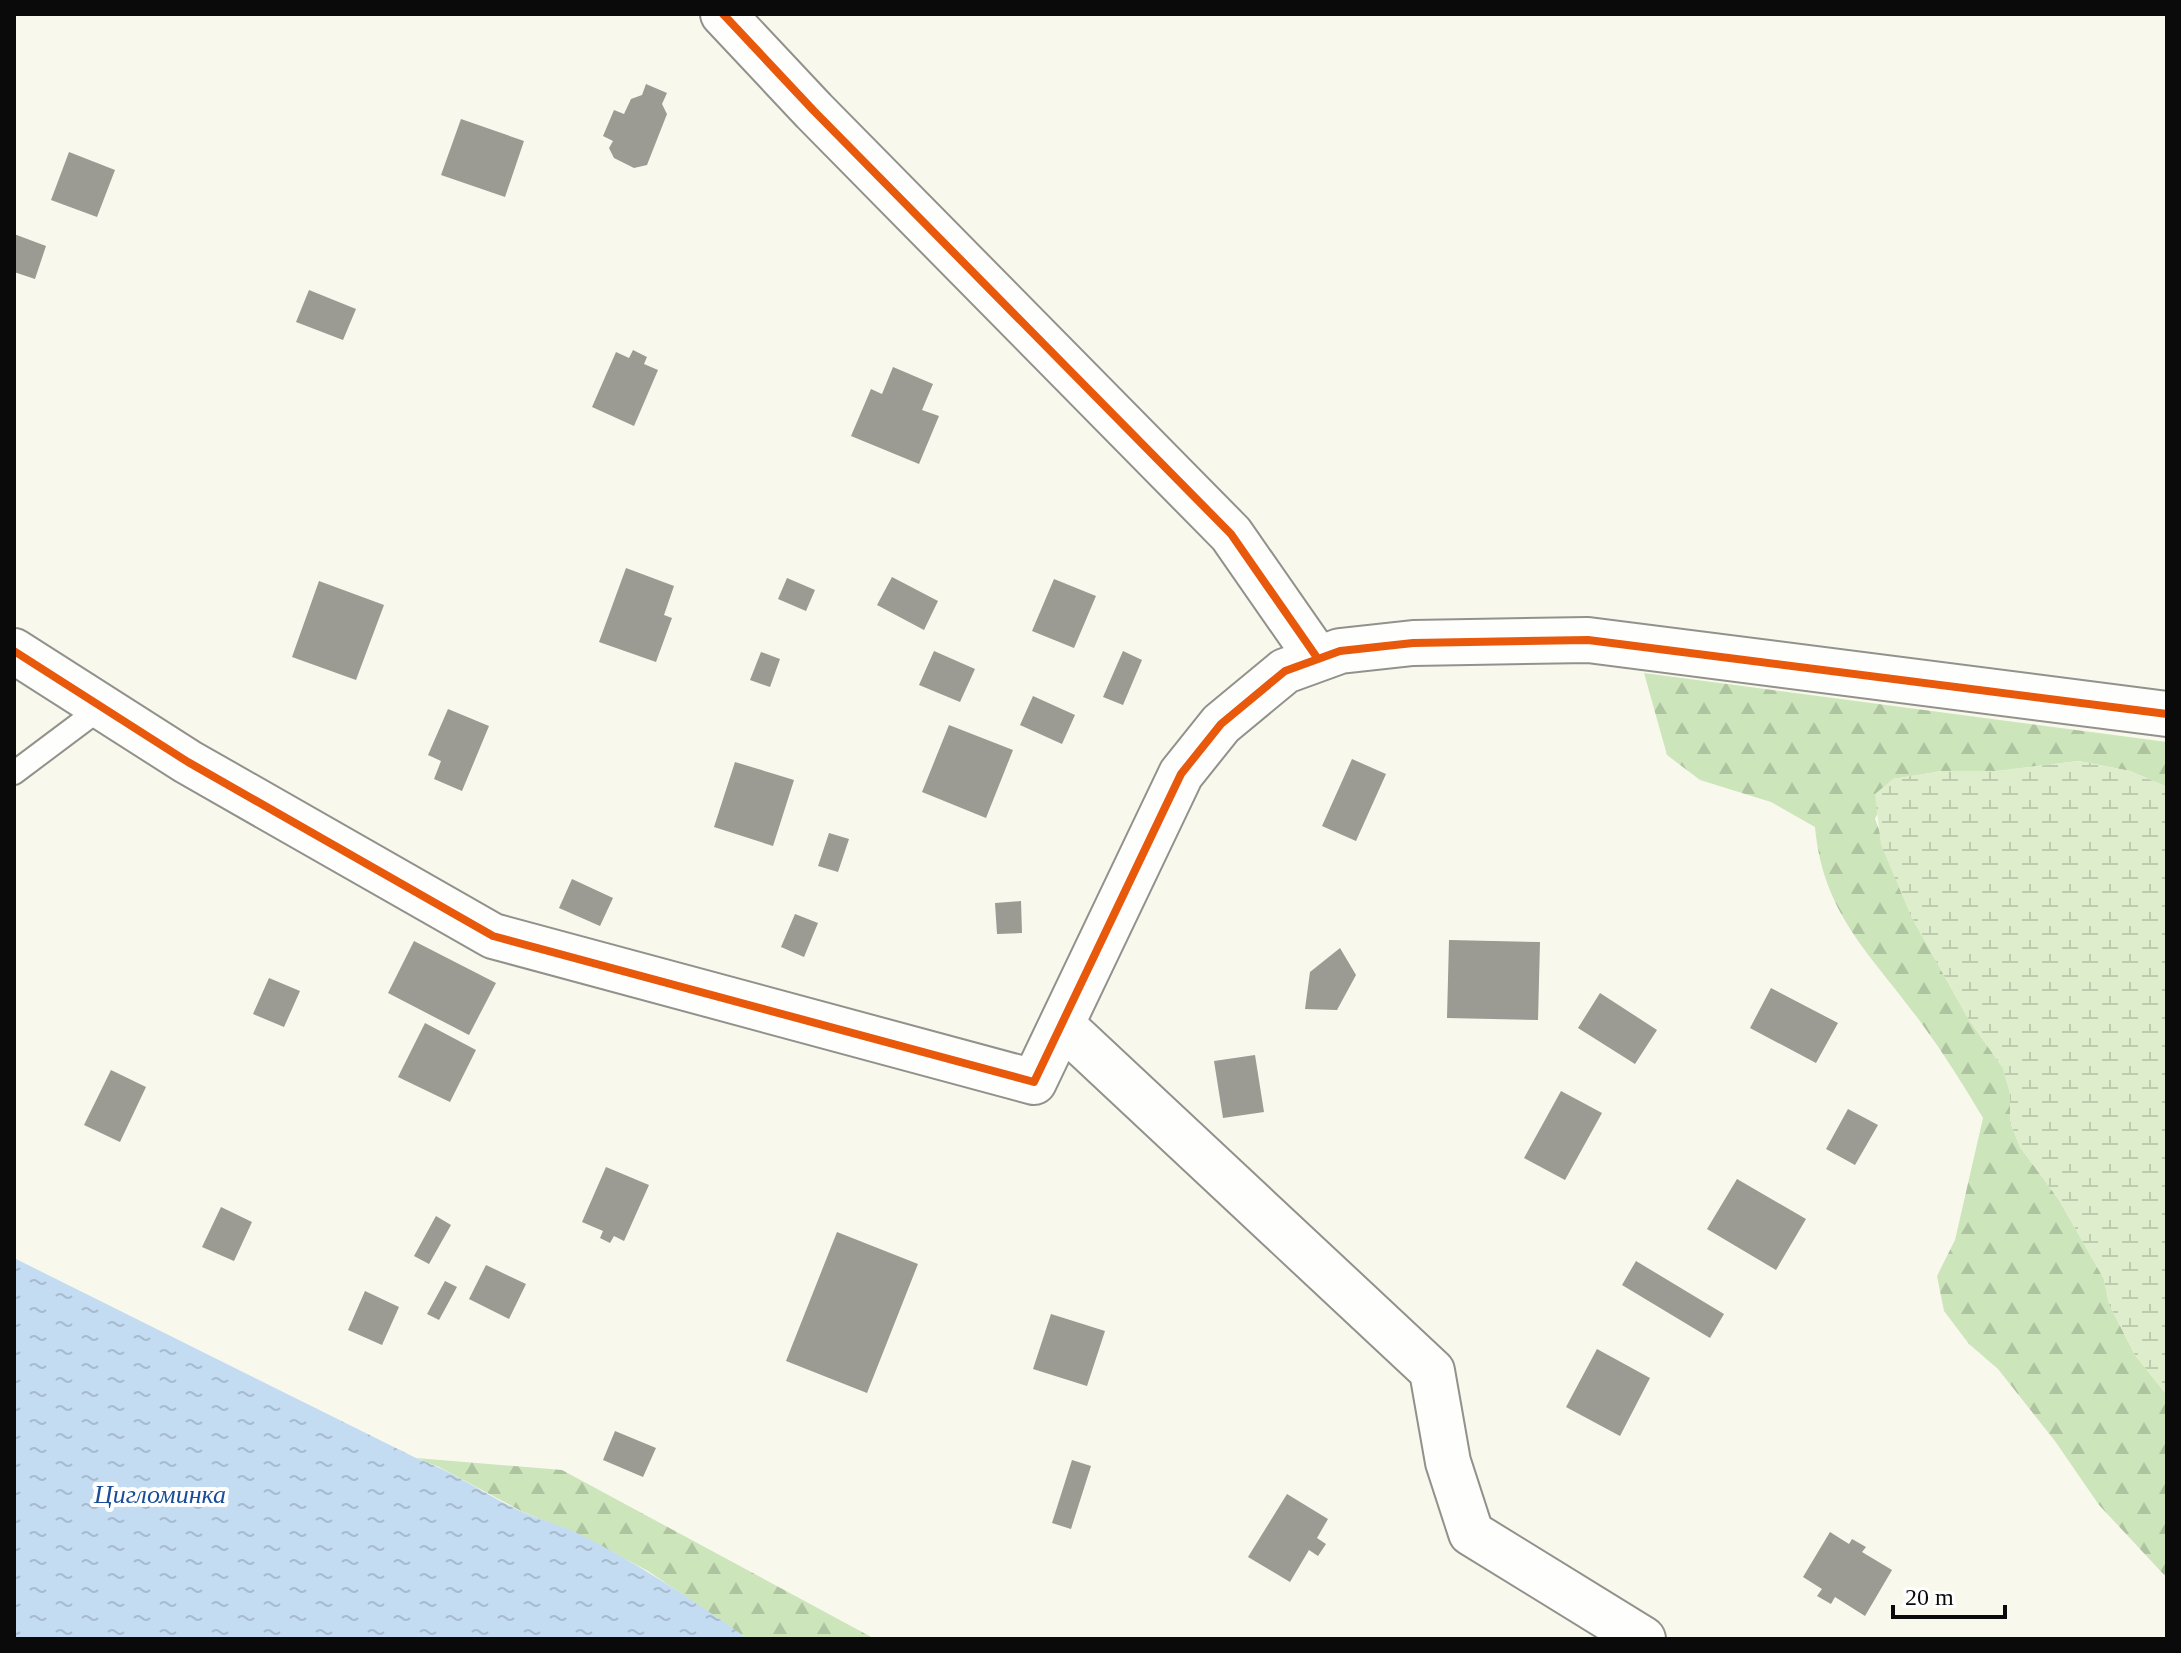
<svg xmlns="http://www.w3.org/2000/svg" width="2181" height="1653" font-family="'Times New Roman',serif">
	<style>
		.forest { fill: url(#forest-firs) }
		.wetland { fill: url(#wetland-marsh) }
		.water { fill: url(#water-ripples) }
		.building { fill: #9b9a93 }
		.lines { fill: none; stroke-linecap: round; stroke-linejoin: round }
		.lane-casing { stroke: #92918c; stroke-width: 26 }
		.street-casing { stroke: #92918c; stroke-width: 48 }
		.lane { stroke: #fefefc; stroke-width: 22 }
		.street { stroke: #fefefc; stroke-width: 44 }
		.cycleway-casing { stroke: #fff; stroke-width: 13 }
		.cycleway { stroke: #e8590c; stroke-width: 8 }
		.labels { text-anchor: middle; stroke-width: 8; stroke-linejoin: round; paint-order: stroke }
		.water-label { font-size: 26px; font-style: italic; fill: #194e96; stroke: #fff }
	</style>
	<defs>
		<pattern id="forest-firs" width="22" height="20" patternUnits="userSpaceOnUse" patternTransform="scale(2)"><rect width="22" height="20" fill="#cce5bb"/><path d="M5 1l3.5 6h-7zM16 11l3.5 6h-7z" fill="#aec39f"/></pattern>
		<pattern id="wetland-marsh" width="20" height="14" patternUnits="userSpaceOnUse" patternTransform="scale(2)"><rect width="20" height="14" fill="#deeecd"/><path d="M1 5h8M5 5V1M11 12h8M15 12V8" fill="none" stroke="#bdcbaf"/></pattern>
		<pattern id="water-ripples" width="26" height="14" patternUnits="userSpaceOnUse" patternTransform="scale(2)"><rect width="26" height="14" fill="#c4dcf2"/><path d="M2 4q2-2 4 0t4 0M15 11q2-2 4 0t4 0" fill="none" stroke="#a7bbce"/></pattern>
	</defs>
	<rect width="100%" height="100%" fill="#f9f8ec"/>
	<path class="forest" d="M1644 673 2167 742V787L2130 771 2079 761 1997 771H1942L1893 779 1875 819 1911 916 1969 1020 2003 1068 2010 1093V1122L2020 1147 2059 1200 2104 1279 2109 1304 2135 1355 2167 1395V1578L2099 1505 2055 1441 1998 1369 1969 1344 1944 1311 1937 1276 1955 1240 1983 1118C1964 1086 1944 1054 1922 1024 1873 956 1823 916 1815 827L1771 802 1700 780 1667 755Z
		M416 1458 562 1470 875 1639H748L648 1571 576 1533 523 1512 439 1467Z"/>
	<path class="wetland" d="M2079 761 2130 771 2167 787V1395L2135 1355 2109 1304 2104 1279 2059 1200 2020 1147 2010 1122V1093L2003 1068 1969 1020 1911 916 1881 845 1875 794 1893 779 1942 771H1997Z"/>
	<path class="water" d="M14 1258 416 1458C455 1472 488 1497 525 1513 542 1520 560 1525 577 1533 638 1563 693 1600 748 1639H14Z"/>
	<path class="building" d="M646 84 667 93 662 104 667 114 647 165 634 168 614 158 609 148 613 141 603 136 614 110 624 114 631 99 642 95Z
		M461 119 524 141 505 197 441 175Z
		M69 152 115 170 97 217 51 200Z
		M14 234 46 246 35 279 14 272Z
		M309 290 356 309 343 340 296 322Z
		M633 350 647 357 644 364 658 370 634 426 592 407 616 352 629 358Z
		M893 367 933 384 922 410 939 416 919 464 851 436 871 389 882 394Z
		M626 568 674 586 664 615 672 618 656 662 599 642Z
		M892 577 938 601 924 630 877 605Z
		M787 578 815 590 806 611 778 599Z
		M1054 579 1096 596 1074 648 1032 631Z
		M319 581 384 605 356 680 292 657Z
		M934 651 975 669 960 702 919 685Z
		M1123 651 1142 660 1123 705 1103 697Z
		M761 652 780 659 770 687 750 680Z
		M1033 696 1075 715 1062 744 1020 725Z
		M448 709 489 726 462 791 434 779 441 761 428 755Z
		M949 725 1013 750 986 818 922 792Z
		M1352 759 1386 774 1356 841 1322 826Z
		M735 762 794 780 773 846 714 827Z
		M829 833 849 839 838 872 818 866Z
		M572 879 613 898 600 926 559 908Z
		M1021 901 1022 933 997 934 995 903Z
		M795 914 818 923 804 957 781 947Z
		M1449 940 1540 942 1538 1020 1447 1018Z
		M414 941 496 983 469 1035 388 993Z
		M1340 948 1356 975 1337 1010 1305 1009 1310 972Z
		M269 978 300 991 284 1027 253 1014Z
		M1771 988 1838 1023 1816 1063 1750 1028Z
		M1600 993 1657 1030 1635 1064 1578 1028Z
		M425 1023 476 1050 450 1102 398 1077Z
		M1255 1055 1264 1112 1223 1118 1214 1061Z
		M111 1070 146 1087 120 1142 84 1125Z
		M1561 1091 1602 1113 1565 1180 1524 1158Z
		M1848 1109 1878 1125 1855 1165 1826 1149Z
		M606 1167 649 1185 624 1241 614 1236 610 1243 600 1238 603 1231 582 1222Z
		M1737 1179 1806 1219 1776 1270 1707 1229Z
		M221 1207 252 1222 234 1261 202 1247Z
		M436 1216 451 1225 429 1264 414 1256Z
		M837 1232 918 1264 867 1393 786 1361Z
		M1636 1261 1724 1314 1710 1338 1622 1285Z
		M486 1265 526 1284 509 1319 469 1299Z
		M445 1281 457 1287 439 1320 427 1314Z
		M365 1291 399 1307 382 1345 348 1330Z
		M1051 1314 1105 1331 1087 1386 1033 1369Z
		M1597 1349 1650 1378 1620 1436 1566 1407Z
		M615 1431 656 1448 643 1477 603 1460Z
		M1072 1460 1091 1466 1071 1529 1052 1523Z
		M1287 1494 1328 1519 1317 1538 1326 1544 1318 1556 1309 1550 1290 1582 1248 1557Z
		M1830 1532 1849 1544 1852 1539 1866 1547 1862 1552 1892 1570 1865 1616 1835 1597 1831 1604 1817 1596 1822 1589 1803 1577Z"/>
	<g class="lines">
		<defs>
			<path id="lane" d="M14 773 102 707"/>
			<path id="street" d="M723 14 814 111 1231 534 1318 659
				M14 651 188 762 493 936 1034 1082 1181 774 1221 724 1285 671 1340 651 1413 643 1588 640 2167 714
				M1062 1025 1432 1371 1448 1462 1471 1533 1643 1639"/>
		</defs>
		<use href="#lane" class="lane-casing"/>
		<use href="#street" class="street-casing"/>
		<use href="#lane" class="lane"/>
		<use href="#street" class="street"/>
		<defs>
			<path id="cycleway" d="M723 14 814 111 1231 534 1318 659
				M14 651 188 762 493 936 1034 1082 1181 774 1221 724 1285 671 1340 651 1413 643 1588 640 2167 714"/>
		</defs>
		<use href="#cycleway" class="cycleway-casing"/>
		<use href="#cycleway" class="cycleway"/>
	</g>
	<g class="labels">
		<g class="water-label">
			<text x="160" y="1503">Цигломинка</text>
		</g>
	</g>
	<rect width="2181" height="1653" fill="none" stroke="#0a0a0a" stroke-width="32"/>
	<path d="M1893 1605v12h112v-12" fill="none" stroke="#0a0a0a" stroke-width="4"/>
	<text x="1905" y="1605" font-size="24" fill="#0a0a0a" stroke="#ffffff" stroke-width="6" paint-order="stroke">20 m</text>
</svg>
